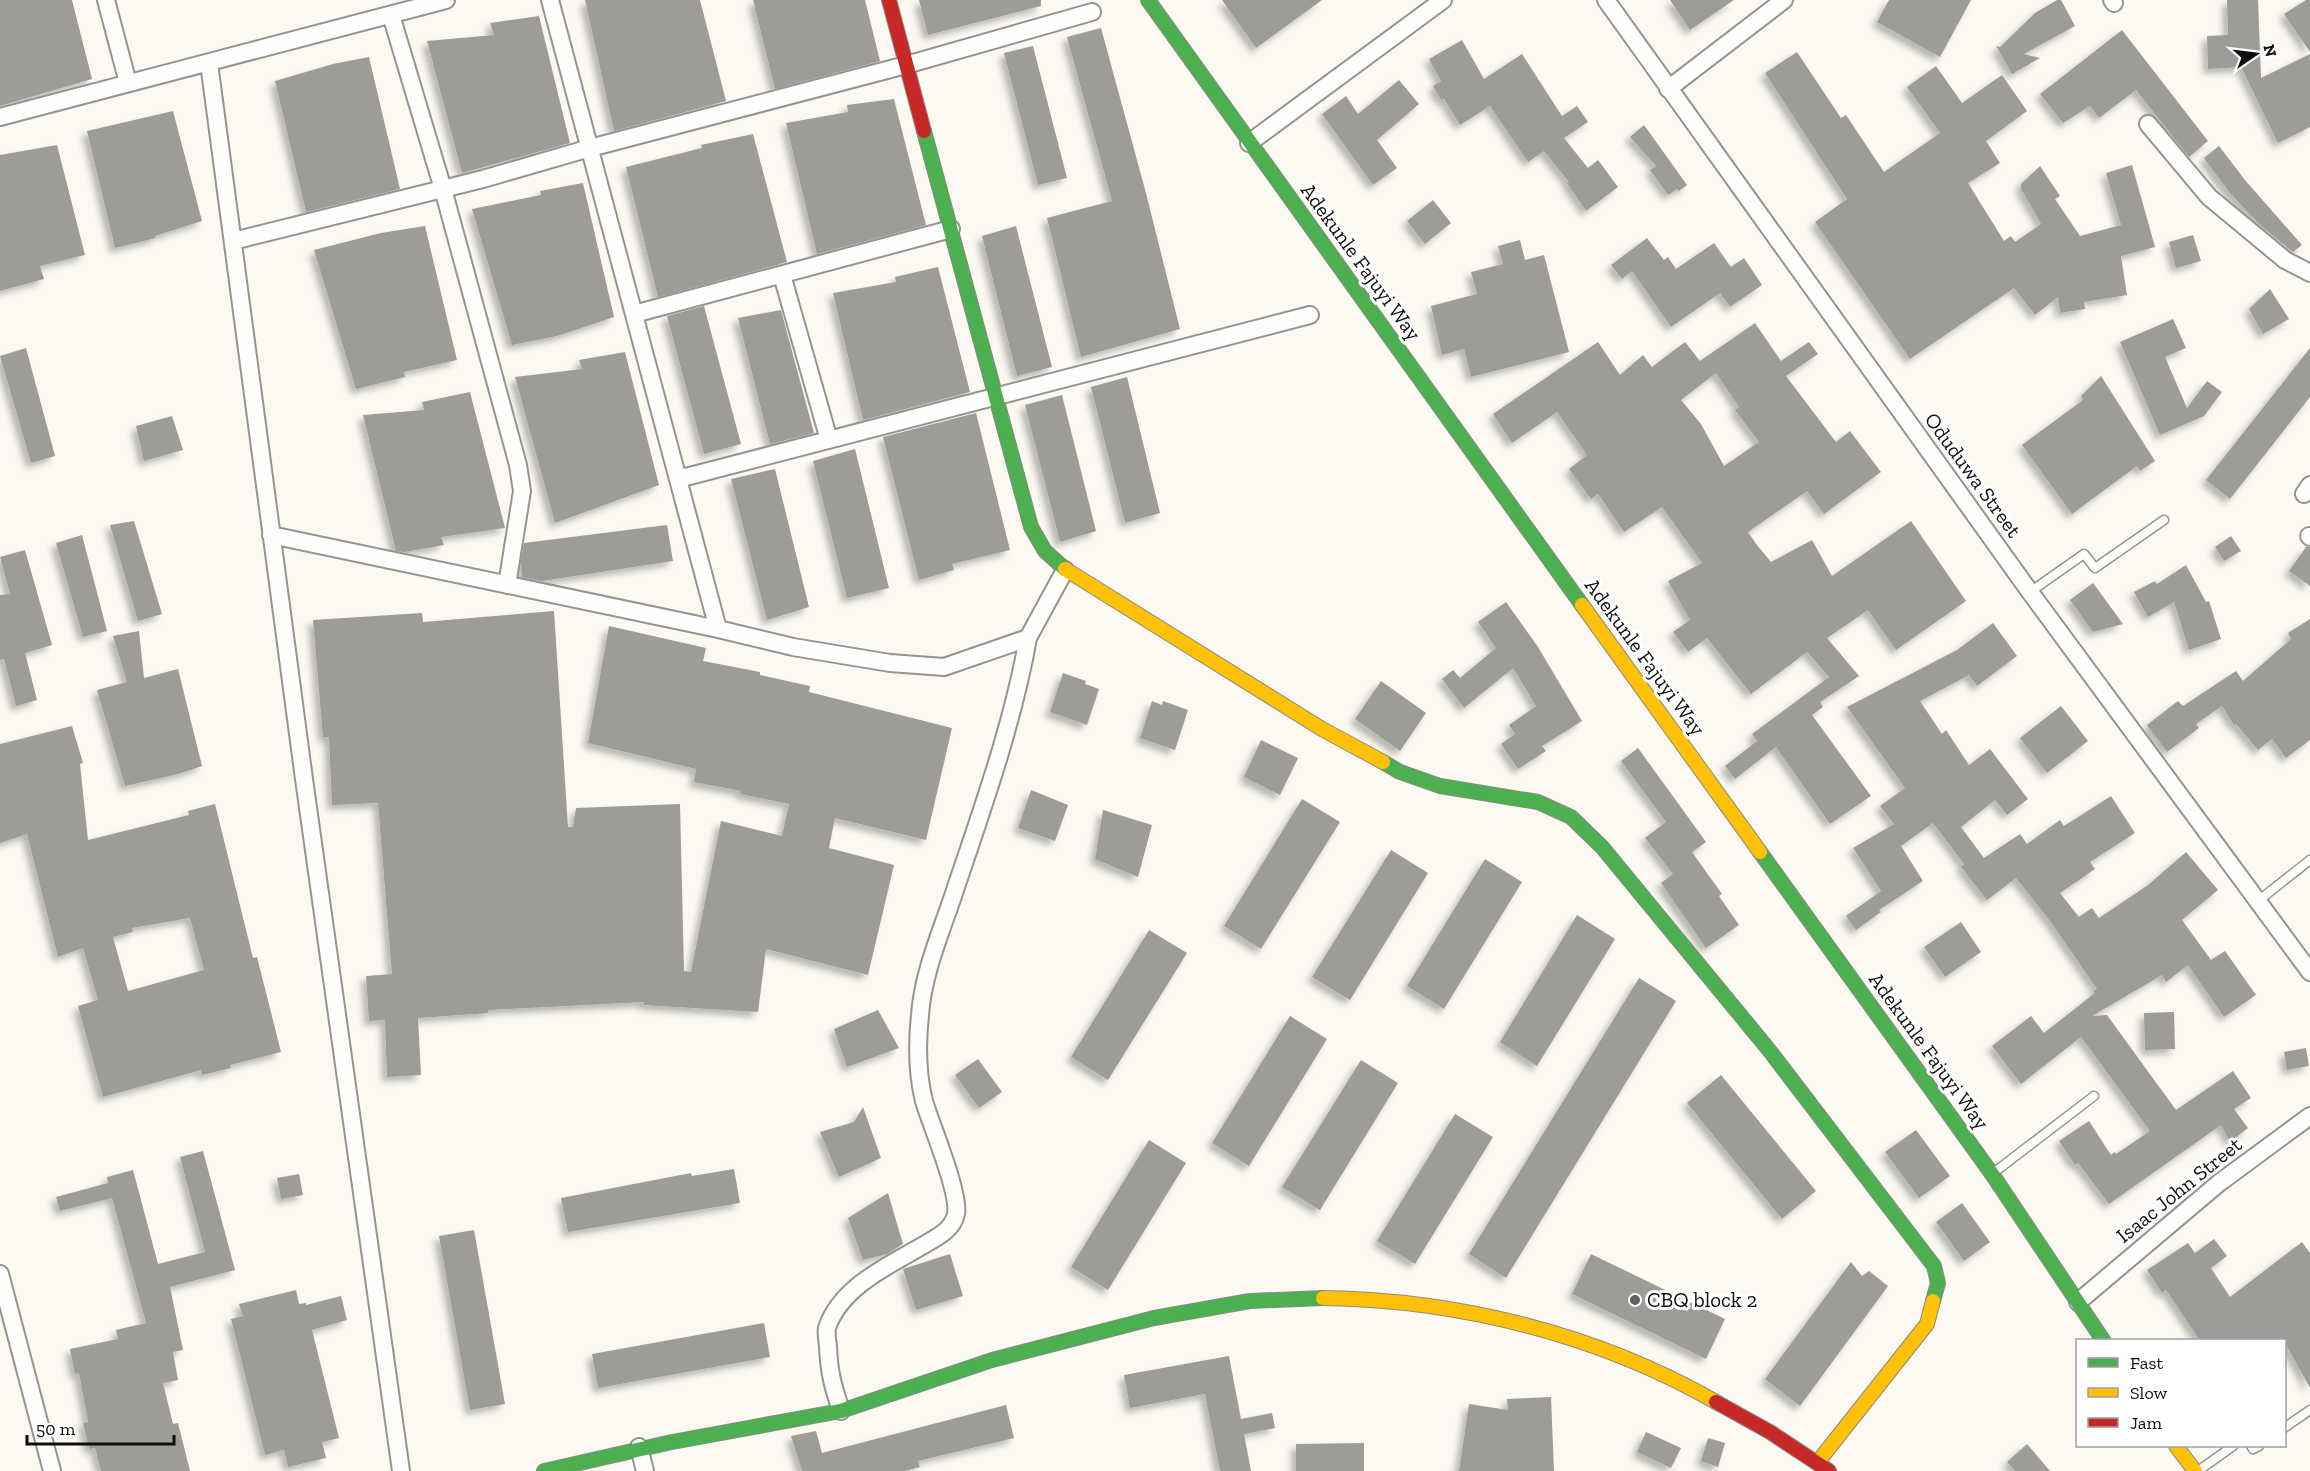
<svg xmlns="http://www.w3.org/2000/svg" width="2310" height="1471" font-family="'Zilla Slab',serif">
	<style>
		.building { fill: #9e9c98; fill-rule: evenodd; filter: url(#shadow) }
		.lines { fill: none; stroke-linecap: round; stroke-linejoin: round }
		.lane-casing { stroke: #959491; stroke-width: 11 }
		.street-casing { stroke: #959491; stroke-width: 20 }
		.fast-casing { stroke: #8b8a87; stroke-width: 16 }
		.slow-casing { stroke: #8b8a87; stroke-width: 16 }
		.jam-casing { stroke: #8b8a87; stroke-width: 16 }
		.lane { stroke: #fefefd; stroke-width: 8 }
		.street { stroke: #fefefd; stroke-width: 16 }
		.fast { stroke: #4caf50; stroke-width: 14 }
		.slow { stroke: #ffc107; stroke-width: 14 }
		.jam { stroke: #c62828; stroke-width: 14 }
		.poi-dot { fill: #61605e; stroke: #fff; stroke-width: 2 }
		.labels { text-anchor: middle; stroke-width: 6; stroke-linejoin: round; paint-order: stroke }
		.street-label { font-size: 21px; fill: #0e0e0e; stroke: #fff }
		.poi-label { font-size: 21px; fill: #0e0e0e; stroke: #fff; text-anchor: start }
	</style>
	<defs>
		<filter id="shadow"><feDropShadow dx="-5" dy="5" stdDeviation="3" flood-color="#0004"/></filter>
	</defs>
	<rect width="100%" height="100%" fill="#fbf9f2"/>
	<path class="building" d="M0 0H72L92 79 0 106Z
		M585 0H700L726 101 614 131Z
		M753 0H865L880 61 775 89Z
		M919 0H1041V6L928 35Z
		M1222 0H1322L1256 48Z
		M1670 0H1734L1690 30Z
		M1889 0H1971L1940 57 1877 22Z
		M2057 0H2061L2075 26 2024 54 2040 58 2012 74 1996 46 2000 47 2035 13Z
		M2227 0H2258L2261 78 2310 54V127L2278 143 2241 67 2208 69 2207 36 2228 35Z
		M2306 0H2310V52L2284 14Z
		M539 16 570 143 462 173 427 41 494 35 490 23Z
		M1101 28 1146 193 1180 329 1081 357 1047 218 1112 201 1067 37Z
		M2122 30 2208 141 2189 157 2136 90 2099 118 2090 106 2063 123 2040 94Z
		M1462 40 1484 79 1522 54 1562 116 1577 106 1588 122 1564 138 1588 168 1598 160 1618 187 1586 211 1567 183 1569 182 1544 151 1528 162 1490 106 1460 125 1444 99 1441 100 1433 86 1441 81 1429 59Z
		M1033 46 1067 178 1038 185 1004 53Z
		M1797 52 1841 118 1846 115 1884 172 1940 133 1907 87 1936 66 1962 103 2002 75 2027 111 1986 141 2000 163 1968 183 2004 241 2011 236 2015 242 2041 224 2021 189V184L2040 166 2060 196 2055 199 2080 236 2121 225 2106 173 2132 165 2155 247 2121 256 2127 295 2084 302 2085 309 2060 313 2058 297 2035 315 2014 288 1910 359 1815 222 1847 199 1765 73Z
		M369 57 400 189 306 212 275 81 333 64Z
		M1399 80 1419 104 1377 140 1397 168 1373 185 1322 114 1346 96 1358 114Z
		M894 99 926 225 817 254 786 123 848 112 847 105Z
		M173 111 202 221 155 236 156 238 115 248 87 131Z
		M1644 125 1687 185 1679 191 1677 189 1668 195 1650 170 1656 166 1630 137Z
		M753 134 787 262 658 297 626 167 702 148 701 145Z
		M57 145 85 255 40 266 44 279 0 291V155Z
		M2219 146 2245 180 2302 245 2293 252 2260 225 2229 192 2204 158Z
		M583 183 614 317 557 336 512 345 472 209 541 195 540 191Z
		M1433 200 1451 223 1425 244 1407 221Z
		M425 226 457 360 404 372 405 377 356 389 314 250 381 233Z
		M1016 226 1052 367 1017 376 982 236Z
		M2193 235 2201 261 2176 268 2169 242Z
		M1647 238 1664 260 1668 257 1676 269 1714 243 1731 267 1744 258 1762 285 1730 307 1720 293 1671 327 1632 271 1622 279 1611 265Z
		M1520 240 1525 260 1544 255 1569 352 1471 377 1464 349 1442 355 1431 306 1477 294 1471 272 1503 264 1498 246Z
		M938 267 970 392 863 420 833 293 896 282 895 277Z
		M2270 289 2289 319 2263 334 2249 309Z
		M704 306 741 444 704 454 667 316Z
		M781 310 814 433 770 444 738 318Z
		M2173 319 2186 348 2165 357 2187 408 2207 381 2222 392 2204 416 2160 435 2120 342Z
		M1755 323 1781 361 1809 342 1818 354 1786 376 1836 442 1850 431 1881 472 1824 514 1807 491 1748 532 1757 545 1771 562 1812 540 1832 576 1911 521 1966 601 1896 650 1868 610 1827 638 1859 676 1820 702 1823 707 1812 715 1871 796 1830 824 1776 747 1735 779 1725 766 1757 741 1752 734 1829 677 1807 652 1751 694 1707 638 1688 652 1673 632 1690 620 1668 581 1702 563 1662 507 1624 532 1598 494 1591 499 1569 469 1587 455 1557 412 1512 443 1493 414 1598 342 1620 375 1643 355 1652 367 1685 342 1700 361ZM1716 373 1739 407 1735 410 1759 442 1724 466 1701 424 1681 400Z
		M26 348 55 456 31 463 0 356Z
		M2310 348V397L2230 499 2206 480Z
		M625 352 659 485 555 523 515 377 582 369 579 360Z
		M2101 376 2155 461 2140 471 2137 466 2072 514 2022 445 2083 400 2081 396Z
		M1127 377 1160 513 1125 523 1091 387Z
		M470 392 505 528 441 537 444 545 405 552 396 551 363 415 424 410 422 402Z
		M1062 395 1096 531 1060 542 1025 405Z
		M976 413 1010 550 952 564 954 570 919 580 883 437Z
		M172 416 183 450 144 461 136 426Z
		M855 449 889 588 847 598 813 461Z
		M775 469 809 607 767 620 731 479Z
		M134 521 162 614 138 621 110 525Z
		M667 525 673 561 542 581 522 577 521 561 524 543Z
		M82 535 107 631 83 637 56 543Z
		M2231 536 2241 551 2224 561 2215 547Z
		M2306 547H2310V586L2289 571Z
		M25 550 52 645 25 653 37 700 16 706 4 659 0 660V595L10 594 0 557Z
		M2186 565 2206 602 2209 601 2221 639 2189 650 2174 602 2148 617 2134 592 2155 581 2157 584Z
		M2093 583 2123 624 2093 632 2070 600Z
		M1506 602 1538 647 1582 721 1542 746 1546 751 1518 769 1501 744 1515 734 1509 725 1536 706 1513 668 1464 708 1442 679 1453 670 1460 678 1496 648 1478 622Z
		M554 611 568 827H573L576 808 680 804 684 971 691 972 721 821 782 836 789 804 740 794 741 791 694 782 696 769 588 743 609 626 706 648 703 661 760 672V675L810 686 809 692 952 728 926 840 835 818 829 848 894 865 868 975 766 949 758 1012 644 1005V1002L488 1010V1013L418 1018 421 1075 387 1077 385 1020 369 1021 366 976 392 974 378 803 332 805 329 737H323L313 620 422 613 423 622Z
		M2310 619V740L2286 758 2272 739 2258 750 2236 724 2234 725 2222 706 2196 724 2199 728 2167 752 2147 725 2178 701 2183 706 2236 671 2243 681 2291 639 2288 633Z
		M1993 623 2017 656 1977 686 1969 675 1920 701 1942 734 1946 730 1969 765 1990 749 2028 799 2007 815 1995 800 1961 827 1984 858 2020 834 2027 844 2060 820 2064 826 2111 796 2135 833 2090 862 2095 869 2060 893 2079 917 2092 908 2099 918 2148 885 2186 852 2218 890 2182 920 2211 960 2225 951 2256 995 2224 1017 2188 965 2166 982 2162 975 2092 1016 2107 1015 2176 1110 2233 1071 2251 1098 2234 1109 2248 1128 2230 1142 2221 1125 2109 1204 2078 1163 2075 1165 2059 1141 2089 1121 2111 1155 2115 1152 2116 1154 2150 1131 2081 1037 2021 1084 1992 1046 2031 1016 2044 1033 2095 993 2093 991 2097 989 2050 921 2016 878 1987 900 1961 867 1964 864 1933 823 1901 846 1923 881 1879 910 1881 912 1856 930 1846 916 1881 891 1853 848 1894 824 1880 806 1905 788 1847 707 1957 650Z
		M139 631 144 678 178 669 202 766 178 774 125 786 97 690 127 682 113 636Z
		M1063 673 1086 681 1085 684 1099 689 1087 725 1050 712Z
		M1381 681 1426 713 1400 751 1355 719Z
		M1152 701 1162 705 1163 701 1188 710 1175 750 1140 738Z
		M2061 706 2088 741 2047 773 2020 738Z
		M72 726 83 763 80 764 88 840 189 815 188 811 215 804 253 958 257 957 281 1052 230 1065 231 1068 202 1075 201 1070 103 1097 78 1006 98 1000 83 948 58 957 27 834 0 843V744ZM190 918 204 970 128 991 113 937 133 932 132 928Z
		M1261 740 1298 758 1280 795 1244 777Z
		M1638 748 1706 842 1692 852 1722 894 1719 896 1739 925 1706 948 1661 883 1673 874 1645 838 1666 822 1621 761Z
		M1031 790 1068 805 1055 841 1018 828Z
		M1302 799 1340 822 1261 949 1224 926Z
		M1103 810 1152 825 1138 877 1095 859Z
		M1391 850 1428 873 1350 1000 1312 977Z
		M1485 859 1522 882 1444 1009 1407 986Z
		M1577 915 1615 939 1537 1066 1500 1042Z
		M1961 922 1981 952 1945 977 1924 947Z
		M1149 930 1187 953 1108 1080 1071 1057Z
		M1639 978 1676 1001 1506 1278 1469 1254Z
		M878 1010 899 1048 847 1067 834 1029Z
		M2174 1012 2175 1049 2145 1050 2144 1013Z
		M1290 1016 1327 1039 1249 1166 1212 1143Z
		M2306 1048 2309 1066 2287 1070 2284 1052Z
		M978 1059 1002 1092 979 1108 955 1075Z
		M1361 1060 1398 1083 1320 1210 1282 1187Z
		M1721 1075 1816 1191 1782 1219 1687 1103Z
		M863 1107 881 1158 839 1177 820 1132 854 1122Z
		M1455 1114 1493 1137 1415 1264 1377 1241Z
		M1916 1130 1950 1176 1919 1198 1885 1152Z
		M1149 1140 1186 1163 1108 1290 1071 1267Z
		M203 1151 235 1270 170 1287 183 1350 173 1352 178 1380 163 1383 173 1424 178 1423 190 1471H101L95 1448 89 1449 83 1423 88 1422 79 1373 75 1374 70 1349 118 1339 116 1330 146 1323 112 1198 60 1211 56 1197 108 1183 107 1177 133 1170 158 1264 205 1252 180 1157Z
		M734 1169 740 1203 568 1232 561 1198 691 1173 692 1176Z
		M299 1174 303 1195 281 1199 277 1178Z
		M888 1193 903 1244 887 1254 863 1260 848 1218Z
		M1962 1203 1990 1242 1964 1261 1936 1222Z
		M474 1230 505 1404 470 1410 439 1236Z
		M2214 1239 2227 1256 2211 1268 2230 1297 2302 1242 2310 1253V1388L2284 1341H2200L2166 1290 2162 1293 2147 1270 2188 1243 2195 1253Z
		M950 1254 963 1296 916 1310 903 1269Z
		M1591 1254 1725 1319 1706 1359 1572 1294Z
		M1851 1262 1862 1276 1869 1271 1888 1286 1800 1406 1765 1379Z
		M296 1290 299 1304 306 1303V1305L341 1296 347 1320 312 1330 339 1438 322 1442 326 1458 288 1467 284 1450 265 1455 231 1319 243 1316 239 1304Z
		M764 1323 770 1357 598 1388 592 1354Z
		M1229 1356 1241 1419 1272 1413 1275 1428 1244 1434 1251 1471H1220L1205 1394 1130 1408 1124 1375Z
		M1551 1397 1554 1471H1459L1469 1404 1508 1410 1507 1399Z
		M1006 1405 1014 1438 918 1461 920 1467 904 1471H802L791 1436 816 1431 822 1453Z
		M1646 1432 1681 1448 1671 1468 1637 1452Z
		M1708 1438 1725 1443 1718 1467 1701 1461Z
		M1364 1443V1471H1296V1444Z
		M2027 1444 2050 1471H2015L2007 1462Z"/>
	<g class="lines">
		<defs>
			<path id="lane" d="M2030 592 2084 554 2095 568 2164 520
				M2258 901 2310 860
				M1992 1174 2094 1096
				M2284 1428 2310 1410
				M2251 1446 2253 1449 2259 1446
				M2198 1471 2233 1446"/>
			<path id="street" d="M106 0 128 83
				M550 0 718 629
				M1606 0 2030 592 2310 972
				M2112 0 2114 3
				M391 15 443 189 518 465 522 491 507 585
				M209 63 304 779 401 1471
				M1668 89 1784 0
				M0 117 446 0
				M2148 124 2209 197 2285 260 2310 273
				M1249 143 1443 0
				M233 241 483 179 590 148 906 65 1092 12
				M782 275 829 440
				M634 314 951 229
				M678 479 1310 315
				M2304 494 2310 485
				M271 535 718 629 793 647 890 663 944 667 1028 638 1065 570
				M2309 536 2310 537
				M0 1274 52 1471
				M2078 1302 2219 1183 2310 1116
				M841 1411C833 1386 829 1373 828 1346 827 1340 826 1333 827 1328 841 1285 894 1263 929 1242 941 1235 953 1228 956 1214 960 1193 931 1125 924 1101 917 1073 917 1043 920 1015 923 972 942 930 955 890 983 807 1013 723 1028 638
				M639 1447 645 1471"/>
			<path id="fast" d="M1148 0 1582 605
				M924 131 1031 527 1045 551 1065 569
				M1383 762 1400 772 1440 786 1538 802 1571 817 1602 847 1769 1050 1934 1266 1938 1283 1933 1301
				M1760 852 1992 1174 2103 1340
				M544 1471 672 1442 841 1411 992 1360 1154 1318 1250 1301 1323 1298"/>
			<path id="slow" d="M1065 569 1322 729 1383 762
				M1582 605 1760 852
				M1323 1298C1459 1300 1597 1334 1716 1402
				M2176 1446 2195 1471
				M1817 1463 1927 1324 1933 1301"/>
			<path id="jam" d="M889 0 924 131
				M1716 1402 1770 1432 1829 1471"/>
		</defs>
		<use href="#lane" class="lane-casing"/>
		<use href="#street" class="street-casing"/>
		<use href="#fast" class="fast-casing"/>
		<use href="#slow" class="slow-casing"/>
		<use href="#jam" class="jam-casing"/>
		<use href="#lane" class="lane"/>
		<use href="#street" class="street"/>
		<use href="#fast" class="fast"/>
		<use href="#slow" class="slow"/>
		<use href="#jam" class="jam"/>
	</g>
	<circle class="poi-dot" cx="1635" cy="1300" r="6"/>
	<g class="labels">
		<g class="street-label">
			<text transform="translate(1361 262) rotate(54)" y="7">Adekunle Fajuyi Way</text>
			<text transform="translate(1973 475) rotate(54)" y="7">Oduduwa Street</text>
			<text transform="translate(1645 657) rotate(54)" y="7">Adekunle Fajuyi Way</text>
			<text transform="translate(1929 1051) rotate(54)" y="7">Adekunle Fajuyi Way</text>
			<text transform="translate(2179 1190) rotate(-39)" y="7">Isaac John Street</text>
		</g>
		<g class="poi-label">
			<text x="1647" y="1307">CBQ block 2</text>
		</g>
	</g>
	<rect x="2076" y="1339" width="210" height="108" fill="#ffffff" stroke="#9f9f9f" stroke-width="1.5"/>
	<rect x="2088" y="1358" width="30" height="9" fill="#4caf50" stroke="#9f9f9f" stroke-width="1.5"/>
	<text x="2130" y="1369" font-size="18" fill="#0e0e0e">Fast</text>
	<rect x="2088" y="1388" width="30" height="9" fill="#ffc107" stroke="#9f9f9f" stroke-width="1.5"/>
	<text x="2130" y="1399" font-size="18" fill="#0e0e0e">Slow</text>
	<rect x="2088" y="1418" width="30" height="9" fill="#c62828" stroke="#9f9f9f" stroke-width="1.5"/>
	<text x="2130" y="1429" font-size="18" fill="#0e0e0e">Jam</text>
	<g transform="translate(2256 54) rotate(76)" stroke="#ffffff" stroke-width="4.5" paint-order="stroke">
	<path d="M0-4.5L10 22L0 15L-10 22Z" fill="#0e0e0e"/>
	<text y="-9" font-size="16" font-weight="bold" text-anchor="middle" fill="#0e0e0e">N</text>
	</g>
	<path d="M27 1435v9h147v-9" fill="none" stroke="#0e0e0e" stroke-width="3"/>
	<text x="36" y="1435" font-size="18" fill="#0e0e0e" stroke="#ffffff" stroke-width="4.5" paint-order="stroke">50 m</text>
</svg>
